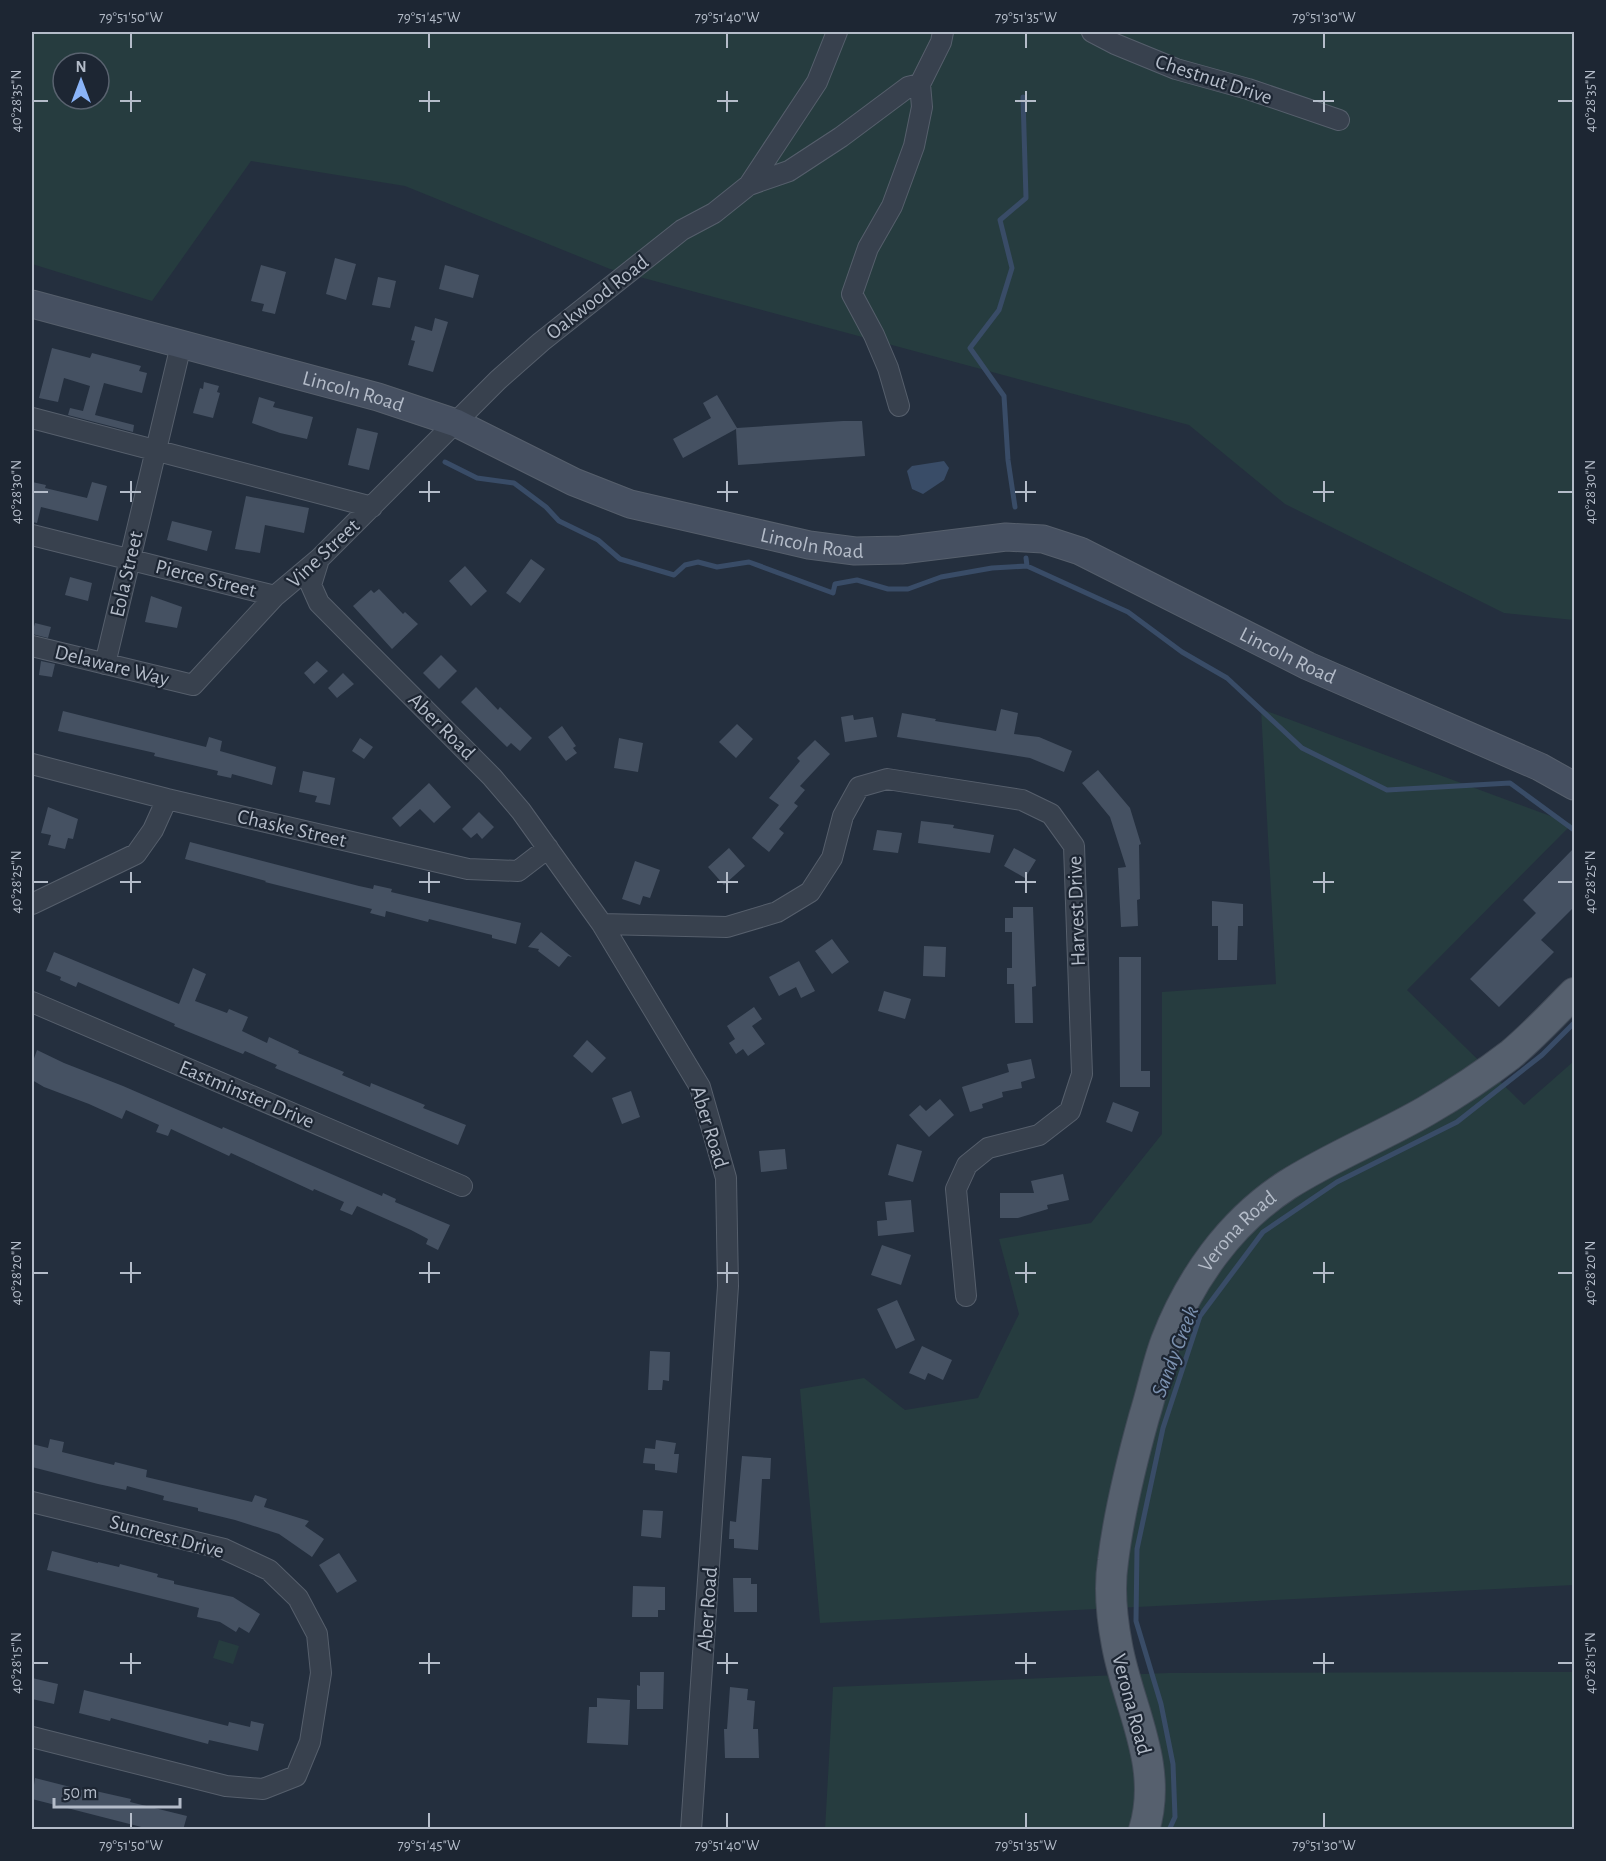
<svg xmlns="http://www.w3.org/2000/svg" width="1606" height="1861" font-family="'Alegreya Sans',sans-serif">
	<style>
		.green { fill: #263c3f; fill-rule: evenodd }
		.water { fill: #394c67 }
		.lines { fill: none; stroke-linecap: round; stroke-linejoin: round }
		.stream { stroke: #394c67; stroke-width: 5 }
		.building { fill: #455162 }
		.street-casing { stroke: #565f6c; stroke-width: 22 }
		.secondary-casing { stroke: #565f6c; stroke-width: 29 }
		.primary-casing { stroke: #414a57; stroke-width: 32 }
		.street { stroke: #38414e; stroke-width: 20 }
		.secondary { stroke: #465061; stroke-width: 27 }
		.primary { stroke: #56606e; stroke-width: 30 }
		.ticks { fill: none; stroke: #b4bcc9; stroke-width: 2 }
		.labels { text-anchor: middle; stroke-width: 4.5; stroke-linejoin: round; paint-order: stroke }
		.street-label { font-size: 21px; fill: #b4bcc9; stroke: #1d2633 }
		.water-label { font-size: 22px; font-style: italic; fill: #7c92b1; stroke: #1d2633 }
		.neatline { fill: none; stroke: #b4bcc9; stroke-width: 2 }
		.ticks-label { font-size: 15px; text-anchor: middle; fill: #b4bcc9 }
	</style>
	<rect width="100%" height="100%" fill="#242f3e"/>
	<path class="green" d="M32 32H1574V620L1504 613 1285 504 1189 425 610 269 405 186 251 161 152 301 32 264ZM63 63H99V99H63Z
		M1261 709 1572 824 1407 990 1524 1105 1574 1061V1585L820 1623 800 1389 864 1378 905 1410 978 1398 1019 1314 999 1239 1091 1223 1162 1134V992L1276 984Z
		M219 1640 239 1646 233 1664 213 1658Z
		M1574 1672V1829L825 1830 833 1687 1168 1673Z"/>
	<path class="water" d="M944 461 949 468 944 480 923 494 912 489 907 471 912 466Z"/>
	<g class="lines">
		<path class="stream" d="M445 462 477 478 514 483 546 507 559 521 598 540 620 559 674 575 685 565 698 562 717 567 749 562 833 593 835 584 857 580 888 589H908L941 577 992 568 1027 566
			M1015 507 1008 460 1004 396 970 348 999 310 1012 268 1000 220 1026 198 1023 97
			M1026 558 1027 566 1128 612 1182 652 1227 678 1302 748 1387 790 1510 783 1574 830
			M1169 1830 1175 1817 1173 1764 1161 1704 1136 1621 1137 1549 1163 1428 1200 1316 1263 1232 1337 1182 1457 1122 1542 1055 1574 1023"/>
	</g>
	<path class="building" d="M335 258 356 264 346 300 326 294Z
		M261 265 286 272 275 314 262 311 264 304 251 301Z
		M445 265 479 275 473 298 439 289Z
		M378 277 396 281 390 308 372 305Z
		M435 318 448 322 433 372 408 365 415 341 411 340 415 326 432 331Z
		M52 348 90 358 92 353 141 366 139 371 147 373 142 393 104 383 95 415 134 425 133 432 68 415 70 408 83 411 90 386 64 378 58 402 39 398Z
		M204 382 219 386 217 392 220 393 213 418 193 413 200 388 203 389Z
		M717 395 737 428 843 421H862L865 456 738 465 736 429 683 458 673 439 711 418 703 403Z
		M259 397 275 402 273 407 313 417 307 439 280 433 252 423Z
		M357 428 378 433 369 470 348 465Z
		M32 482 46 485 45 488 87 498 92 482 107 486 98 521 41 507 37 523 32 522Z
		M246 496 309 508 304 533 265 525 260 553 235 549Z
		M172 521 212 531 207 551 167 540Z
		M531 559 545 569 520 603 506 593Z
		M465 566 487 591 471 606 449 581Z
		M70 577 92 583 88 601 65 595Z
		M379 589 403 614 405 612 418 624 392 649 353 606 371 590 374 593Z
		M151 596 182 607 177 628 145 622Z
		M35 623 51 627 48 638 32 634Z
		M441 655 457 671 439 689 423 673Z
		M41 661 55 664 52 677 39 675Z
		M317 661 328 671 314 684 304 673Z
		M343 673 354 684 337 698 328 688Z
		M476 687 498 710 500 707 532 738 520 751 511 743 507 747 464 705 461 702Z
		M1001 709 1018 713 1014 734 1039 737 1072 751 1064 772 1030 758 897 737 902 713 936 719 935 721 996 731Z
		M63 711 206 747 209 737 222 741 220 751 276 767 272 785 232 774 231 778 217 775 218 771 154 756 155 753 58 731Z
		M853 715 854 720 873 717 877 737 845 742 841 717Z
		M737 724 753 739 736 758 719 742Z
		M562 726 576 746 573 748 577 753 566 761 548 737Z
		M360 738 373 747 364 759 352 751Z
		M619 738 643 743 638 772 614 768Z
		M815 740 830 754 800 786 805 790 794 803 798 806 779 829 784 833 769 852 752 838 779 805 769 798 800 761 797 758Z
		M1098 770 1130 808 1141 844 1139 845 1140 899 1137 900 1138 926 1121 927 1118 868 1126 867 1110 817 1082 783Z
		M303 771 335 778 330 805 315 802 317 796 299 792Z
		M429 783 451 807 434 823 420 809 400 827 392 818Z
		M48 807 78 819 73 839 68 838 65 849 48 845 51 835 41 833Z
		M479 812 494 827 482 839 477 833 471 838 462 829Z
		M921 821 954 825 953 828 994 835 990 853 918 843Z
		M877 830 902 833 898 853 873 850Z
		M190 842 359 886 373 889 374 885 392 889 391 892 521 923 516 944 492 938V935L429 919 428 922 386 911 385 917 370 913 372 909 265 882 266 881 185 859Z
		M1575 847V906L1541 940 1554 952 1499 1007 1470 979 1536 913 1523 900Z
		M729 848 745 866 724 885 708 867Z
		M1014 848 1036 860 1025 878 1004 866Z
		M635 861 660 870 650 898 643 896 640 905 622 899Z
		M1212 901 1243 904V926H1238L1237 960H1218V926H1212Z
		M1013 907H1033L1036 986 1032 987 1033 1023H1015L1014 984H1007V968H1012V932H1005V918H1013Z
		M541 932 572 957 568 956 559 967 538 951 539 949 528 947Z
		M832 939 849 962 832 974 815 951Z
		M924 946 946 947 945 977 923 976Z
		M54 952 179 1004 193 968 206 974 195 1001 227 1013 229 1009 248 1017 242 1031 267 1043 269 1037 299 1051 298 1053 344 1072 342 1075 370 1087 371 1083 425 1105 423 1108 466 1125 458 1145 275 1068 277 1065 245 1051 243 1054 174 1026 175 1024 78 982 76 987 60 980 61 977 46 971Z
		M1119 957H1141V1071H1150V1087H1120Z
		M799 961 815 991 801 998 796 987 779 996 769 977Z
		M884 991 911 999 905 1019 878 1011Z
		M754 1007 762 1019 752 1026 765 1044 748 1056 743 1049 736 1054 729 1043 735 1039 727 1026Z
		M587 1040 606 1058 592 1073 573 1056Z
		M37 1050 64 1063 123 1086 222 1129 223 1127 382 1196 383 1193 396 1199 395 1202 450 1225 438 1250 426 1244 428 1239 411 1230 357 1206 352 1215 340 1210 344 1202 314 1189 313 1191 231 1153 229 1156 171 1129 168 1136 156 1132 159 1125 126 1110 122 1119 89 1104 44 1087 32 1080V1064Z
		M1031 1059 1035 1078 1021 1082 1022 1088 1002 1092 1003 1097 982 1104 983 1108 970 1112 962 1087 1009 1072 1007 1064Z
		M631 1091 640 1117 622 1124 612 1098Z
		M940 1099 954 1115 929 1137 909 1115 920 1105 926 1111Z
		M1113 1102 1139 1112 1132 1132 1106 1122Z
		M897 1144 922 1151 913 1182 888 1175Z
		M785 1149 787 1169 761 1172 759 1151Z
		M1063 1174 1069 1200 1047 1205 1048 1209 1018 1218H1000V1193H1034L1031 1181Z
		M911 1200 914 1232 878 1236 877 1221 887 1220 885 1202Z
		M882 1245 911 1255 901 1285 871 1275Z
		M897 1300 915 1340 896 1349 877 1309Z
		M922 1346 952 1360 943 1380 928 1373 925 1380 909 1373Z
		M650 1351 670 1352 669 1381 663 1380 662 1390H648Z
		M50 1439 64 1442 62 1452 114 1465 115 1462 147 1470 146 1477 252 1502 255 1495 267 1499 264 1507 309 1521 305 1526 324 1539 312 1557 279 1534 235 1520 198 1511V1508L163 1500 164 1496 127 1486 126 1490 98 1484 32 1467V1444L48 1448Z
		M656 1440 676 1443 674 1454H679L677 1473 655 1470V1464L643 1463 645 1448 655 1449Z
		M742 1456 771 1458 770 1479H762L758 1550 734 1548V1539H729L730 1521 736 1522Z
		M643 1510 663 1511 661 1538 641 1536Z
		M52 1551 98 1563V1562L119 1567 120 1564 158 1574 157 1577 174 1581V1584L233 1597 260 1614 249 1633 239 1627 236 1632 220 1622 197 1617 199 1608 47 1570Z
		M339 1553 357 1581 337 1593 319 1565Z
		M733 1578H751V1584H757V1612H734Z
		M633 1586 665 1587V1610H658V1617H632Z
		M640 1672H664L663 1709H637V1685L640 1686Z
		M32 1678 58 1684 54 1704 32 1699Z
		M730 1687 748 1689 747 1700 755 1701 753 1729H758L759 1758H725L724 1729H727Z
		M84 1690 228 1726 229 1722 250 1727 251 1721 264 1724 258 1751 209 1740 208 1744 111 1718 110 1721 79 1713Z
		M597 1698 630 1700 628 1745 587 1743 589 1707H597Z
		M35 1778 90 1792 91 1790 131 1799 130 1802 187 1816 183 1830H153L32 1799Z"/>
	<g class="lines">
		<defs>
			<path id="street" d="M1092 32 1115 44 1176 69 1248 89 1339 120
				M749 185 789 171 841 137 908 87 920 84 941 42 943 32
				M899 406 888 368 874 335 852 294 868 248 892 206 914 146 922 107 920 84
				M32 418 372 507
				M32 535 275 596
				M319 559 311 585 319 603 492 777 521 811 602 924 700 1087 726 1178 728 1286 691 1830
				M32 646 193 685 275 596 319 559 498 380 541 342 682 230 714 213 749 185 817 82 837 32
				M105 664 181 345
				M32 764 167 799 468 869 518 871 548 848
				M32 904 136 854 153 830 167 799
				M602 924 727 927 777 912 810 892 832 858 843 816 859 787 887 779 1022 800 1051 814 1074 846 1082 1074 1070 1111 1039 1135 988 1148 967 1165 956 1189 966 1296
				M32 1002 462 1186
				M32 1502 224 1549 269 1570 298 1598 317 1634 321 1673 310 1742 296 1776 263 1789 226 1786 32 1737"/>
			<g id="secondary">
				<path id="s1" d="M32 304 378 397 456 423 574 482 630 504 809 545 855 551 901 550 1006 537 1043 539 1080 551 1308 666 1540 767 1574 786"/>
			</g>
			<g id="primary">
				<path id="s2" d="M1144 1830C1164 1765 1128 1707 1117 1645 1112 1619 1109 1587 1113 1561 1119 1512 1131 1464 1144 1417 1152 1392 1157 1365 1166 1341 1190 1279 1230 1222 1287 1185 1331 1157 1381 1137 1426 1111 1455 1094 1484 1075 1510 1055 1533 1036 1553 1014 1574 993"/>
			</g>
		</defs>
		<use href="#street" class="street-casing"/>
		<use href="#secondary" class="secondary-casing"/>
		<use href="#primary" class="primary-casing"/>
		<use href="#street" class="street"/>
		<use href="#secondary" class="secondary"/>
		<use href="#primary" class="primary"/>
	</g>
	<path class="ticks" d="M131 33V48M429 33V48M727 33V48M1026 33V48M1324 33V48M131 91V112M429 91V112M727 91V112M1026 91V112M1324 91V112M33 101H48M120 101H141M419 101H440M717 101H738M1015 101H1036M1313 101H1334M1558 101H1573M131 481V502M429 481V502M727 481V502M1026 481V502M1324 481V502M33 492H48M120 492H141M419 492H440M717 492H738M1015 492H1036M1313 492H1334M1558 492H1573M131 872V893M429 872V893M727 872V893M1026 872V893M1324 872V893M33 882H48M120 882H141M419 882H440M717 882H738M1015 882H1036M1313 882H1334M1558 882H1573M131 1262V1283M429 1262V1283M727 1262V1283M1026 1262V1283M1324 1262V1283M33 1273H48M120 1273H141M419 1273H440M717 1273H738M1015 1273H1036M1313 1273H1334M1558 1273H1573M131 1653V1674M429 1653V1674M727 1653V1674M1026 1653V1674M1324 1653V1674M33 1663H48M120 1663H141M419 1663H440M717 1663H738M1015 1663H1036M1313 1663H1334M1558 1663H1573M131 1813V1828M429 1813V1828M727 1813V1828M1026 1813V1828M1324 1813V1828"/>
	<g class="labels">
		<g class="street-label">
			<text transform="translate(1214 79) rotate(18)" y="7">Chestnut Drive</text>
			<text transform="translate(597 297) rotate(-38)" y="7">Oakwood Road</text>
			<text dy="7" stroke="none"><textPath href="#s1" startOffset="333">Lincoln Road</textPath></text>
			<text dy="7" stroke="none"><textPath href="#s1" startOffset="819">Lincoln Road</textPath></text>
			<text transform="translate(323 553) rotate(-43)" y="7">Vine Street</text>
			<text transform="translate(126 574) rotate(-77)" y="7">Eola Street</text>
			<text transform="translate(206 578) rotate(14)" y="7">Pierce Street</text>
			<text dy="7" stroke="none"><textPath href="#s1" startOffset="1323">Lincoln Road</textPath></text>
			<text transform="translate(112 665) rotate(14)" y="7">Delaware Way</text>
			<text transform="translate(442 726) rotate(45)" y="7">Aber Road</text>
			<text transform="translate(292 828) rotate(13)" y="7">Chaske Street</text>
			<text transform="translate(1076 911) rotate(-92)" y="7">Harvest Drive</text>
			<text transform="translate(247 1094) rotate(23)" y="7">Eastminster Drive</text>
			<text transform="translate(710 1127) rotate(73)" y="7">Aber Road</text>
			<text dy="7" stroke="none"><textPath href="#s2" startOffset="633">Verona Road</textPath></text>
			<text transform="translate(167 1536) rotate(15)" y="7">Suncrest Drive</text>
			<text transform="translate(707 1609) rotate(-86)" y="7">Aber Road</text>
			<text transform="translate(1132 1704) rotate(75)" y="7">Verona Road</text>
		</g>
		<g class="water-label">
			<text transform="translate(1174 1351) rotate(-69)" y="8">Sandy Creek</text>
		</g>
	</g>
	<rect width="1606" height="1861" fill="none" stroke="#1d2633" stroke-width="66"/>
	<g transform="translate(81 81)"><circle r="28" fill="#1d2633" stroke="#59626f" stroke-width="1.5"/>
	<path d="M0-4.5L10 22L0 15L-10 22Z" fill="#8ab4f8"/>
	<text y="-9" font-size="16" font-weight="bold" text-anchor="middle" fill="#b4bcc9">N</text>
	</g>
	<path d="M54 1798v9h126v-9" fill="none" stroke="#b4bcc9" stroke-width="3"/>
	<text x="63" y="1798" font-size="18" fill="#b4bcc9" stroke="#1d2633" stroke-width="4.5" paint-order="stroke">50 m</text>
	<rect x="33" y="33" width="1540" height="1795" class="neatline"/>
	<g class="ticks-label">
		<text x="131" y="22">79°51'50"W</text>
		<text x="429" y="22">79°51'45"W</text>
		<text x="727" y="22">79°51'40"W</text>
		<text x="1026" y="22">79°51'35"W</text>
		<text x="1324" y="22">79°51'30"W</text>
		<text transform="translate(16 101) rotate(-90)" y="5">40°28'35"N</text>
		<text transform="translate(1590 101) rotate(-90)" y="5">40°28'35"N</text>
		<text transform="translate(16 492) rotate(-90)" y="5">40°28'30"N</text>
		<text transform="translate(1590 492) rotate(-90)" y="5">40°28'30"N</text>
		<text transform="translate(16 882) rotate(-90)" y="5">40°28'25"N</text>
		<text transform="translate(1590 882) rotate(-90)" y="5">40°28'25"N</text>
		<text transform="translate(16 1273) rotate(-90)" y="5">40°28'20"N</text>
		<text transform="translate(1590 1273) rotate(-90)" y="5">40°28'20"N</text>
		<text transform="translate(16 1663) rotate(-90)" y="5">40°28'15"N</text>
		<text transform="translate(1590 1663) rotate(-90)" y="5">40°28'15"N</text>
		<text x="131" y="1850">79°51'50"W</text>
		<text x="429" y="1850">79°51'45"W</text>
		<text x="727" y="1850">79°51'40"W</text>
		<text x="1026" y="1850">79°51'35"W</text>
		<text x="1324" y="1850">79°51'30"W</text>
	</g>
</svg>
